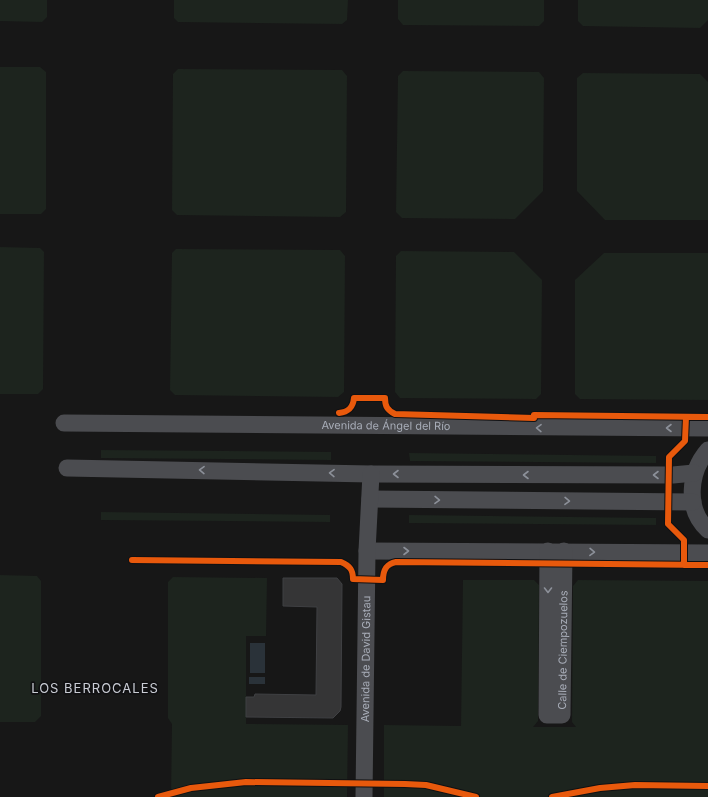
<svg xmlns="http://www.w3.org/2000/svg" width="708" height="797" font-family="Inter,sans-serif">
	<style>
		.green { fill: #1d241e }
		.water { fill: #2a3239 }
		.building { fill: #353536; stroke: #3f4043 }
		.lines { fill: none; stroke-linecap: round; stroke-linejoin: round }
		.minor { stroke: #4b4c50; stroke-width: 17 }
		.cycleway-casing { stroke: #111113; stroke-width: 8 }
		.cycleway { stroke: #e8590c; stroke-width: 6 }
		.oneway { stroke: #8c9099 }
		.labels { text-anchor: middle; stroke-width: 3.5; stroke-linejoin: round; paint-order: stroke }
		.street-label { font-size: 11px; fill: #a8adb8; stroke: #111113 }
		.quarter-label { font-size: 13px; letter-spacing: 1px; fill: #c9ccd4; stroke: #111113 }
	</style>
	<rect width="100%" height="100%" fill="#171717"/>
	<path class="green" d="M0 0H47V17L42 22 0 21Z
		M174 0H348L347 20 342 24 178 22 174 18Z
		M398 0H544V21L539 26 403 25 398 19Z
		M578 0H708V20L700 28 583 26 578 21Z
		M0 67H40L46 72V209L41 214H0Z
		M178 69 342 70 347 76 346 212 340 217 177 215 172 210 173 74Z
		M403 71 539 72 544 78 543 191 515 219 402 218 396 212 398 76Z
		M583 73 700 74 708 82V220H605L577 191V78Z
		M0 247 40 248 44 252 43 389 38 394H0Z
		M176 249 340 250 345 256 344 392 338 397 175 395 170 390 172 253Z
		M401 251 514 252 542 280 541 394 536 399 400 398 395 392 396 256Z
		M604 253H708V400L580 399 575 394V280Z
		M101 450 331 452V460L101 458Z
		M409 453 656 456V463L410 461Z
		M101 512 330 515V522L101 520Z
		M409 515 656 518V525L409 523Z
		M0 575 37 576 41 581V716L35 722H0Z
		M173 577 267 578 266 636H246V724L348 725 347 797H171L172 724 168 718V582Z
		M463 580H534L539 585 538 721 533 727H576L572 722 573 586 578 580 708 581V797H384V725L461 726Z"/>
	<path class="water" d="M250 643H265V673H250Z
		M249 677H265V684H249Z"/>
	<path class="building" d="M283 578H337L342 584 341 707 340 711 333 718 246 717V697H254L255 694 316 695 317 607 283 606Z"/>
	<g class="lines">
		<g class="minor">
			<path id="s1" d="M64 423 708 428"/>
			<path d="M708 450C689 472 685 509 708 530"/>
			<path d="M67 468 371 474 673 475 694 473"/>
			<path d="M370 499 693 502"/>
			<path d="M367 551 708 553"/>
			<path id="s2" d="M548 551 547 715H562L564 551"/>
			<path id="s3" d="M364 797 367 551 371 474"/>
		</g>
		<defs>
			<path id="cycleway" d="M339 413C348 412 353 408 354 398H385C385 406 387 410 395 414L534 418V415L708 417
				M132 560 341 562C350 566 353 570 353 579L383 580C383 570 386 564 396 562L708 565
				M684 565V540L668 524 669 457 685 441 686 417
				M158 797 191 788 246 782 405 784 426 785 476 797
				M552 797 600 788 635 785 708 786"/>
		</defs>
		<use href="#cycleway" class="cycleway-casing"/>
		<use href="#cycleway" class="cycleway"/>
	</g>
	<defs><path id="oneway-chevron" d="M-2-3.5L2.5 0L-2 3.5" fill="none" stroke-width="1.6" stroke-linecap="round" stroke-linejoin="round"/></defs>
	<g class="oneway">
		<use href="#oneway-chevron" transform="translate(539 428) rotate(-179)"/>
		<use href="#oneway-chevron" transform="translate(669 428) rotate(-180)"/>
		<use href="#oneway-chevron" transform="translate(202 470) rotate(-179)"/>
		<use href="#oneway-chevron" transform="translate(332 473) rotate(-179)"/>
		<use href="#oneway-chevron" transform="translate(396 474) rotate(-180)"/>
		<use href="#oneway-chevron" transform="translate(526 475) rotate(-180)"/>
		<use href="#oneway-chevron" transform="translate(656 475) rotate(-180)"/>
		<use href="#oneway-chevron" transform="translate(437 500) rotate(1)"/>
		<use href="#oneway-chevron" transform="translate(567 501) rotate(1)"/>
		<use href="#oneway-chevron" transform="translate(406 551)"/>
		<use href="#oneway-chevron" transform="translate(592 552) rotate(1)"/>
		<use href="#oneway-chevron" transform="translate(548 590) rotate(90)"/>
	</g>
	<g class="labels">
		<g class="street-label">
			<text dy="4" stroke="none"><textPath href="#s1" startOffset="322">Avenida de Ángel del Río</textPath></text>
			<text dy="4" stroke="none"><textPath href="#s2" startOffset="244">Calle de Ciempozuelos</textPath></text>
			<text dy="4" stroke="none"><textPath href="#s3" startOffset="138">Avenida de David Gistau</textPath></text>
		</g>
		<g class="quarter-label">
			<text x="95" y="693">LOS BERROCALES</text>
		</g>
	</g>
</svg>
